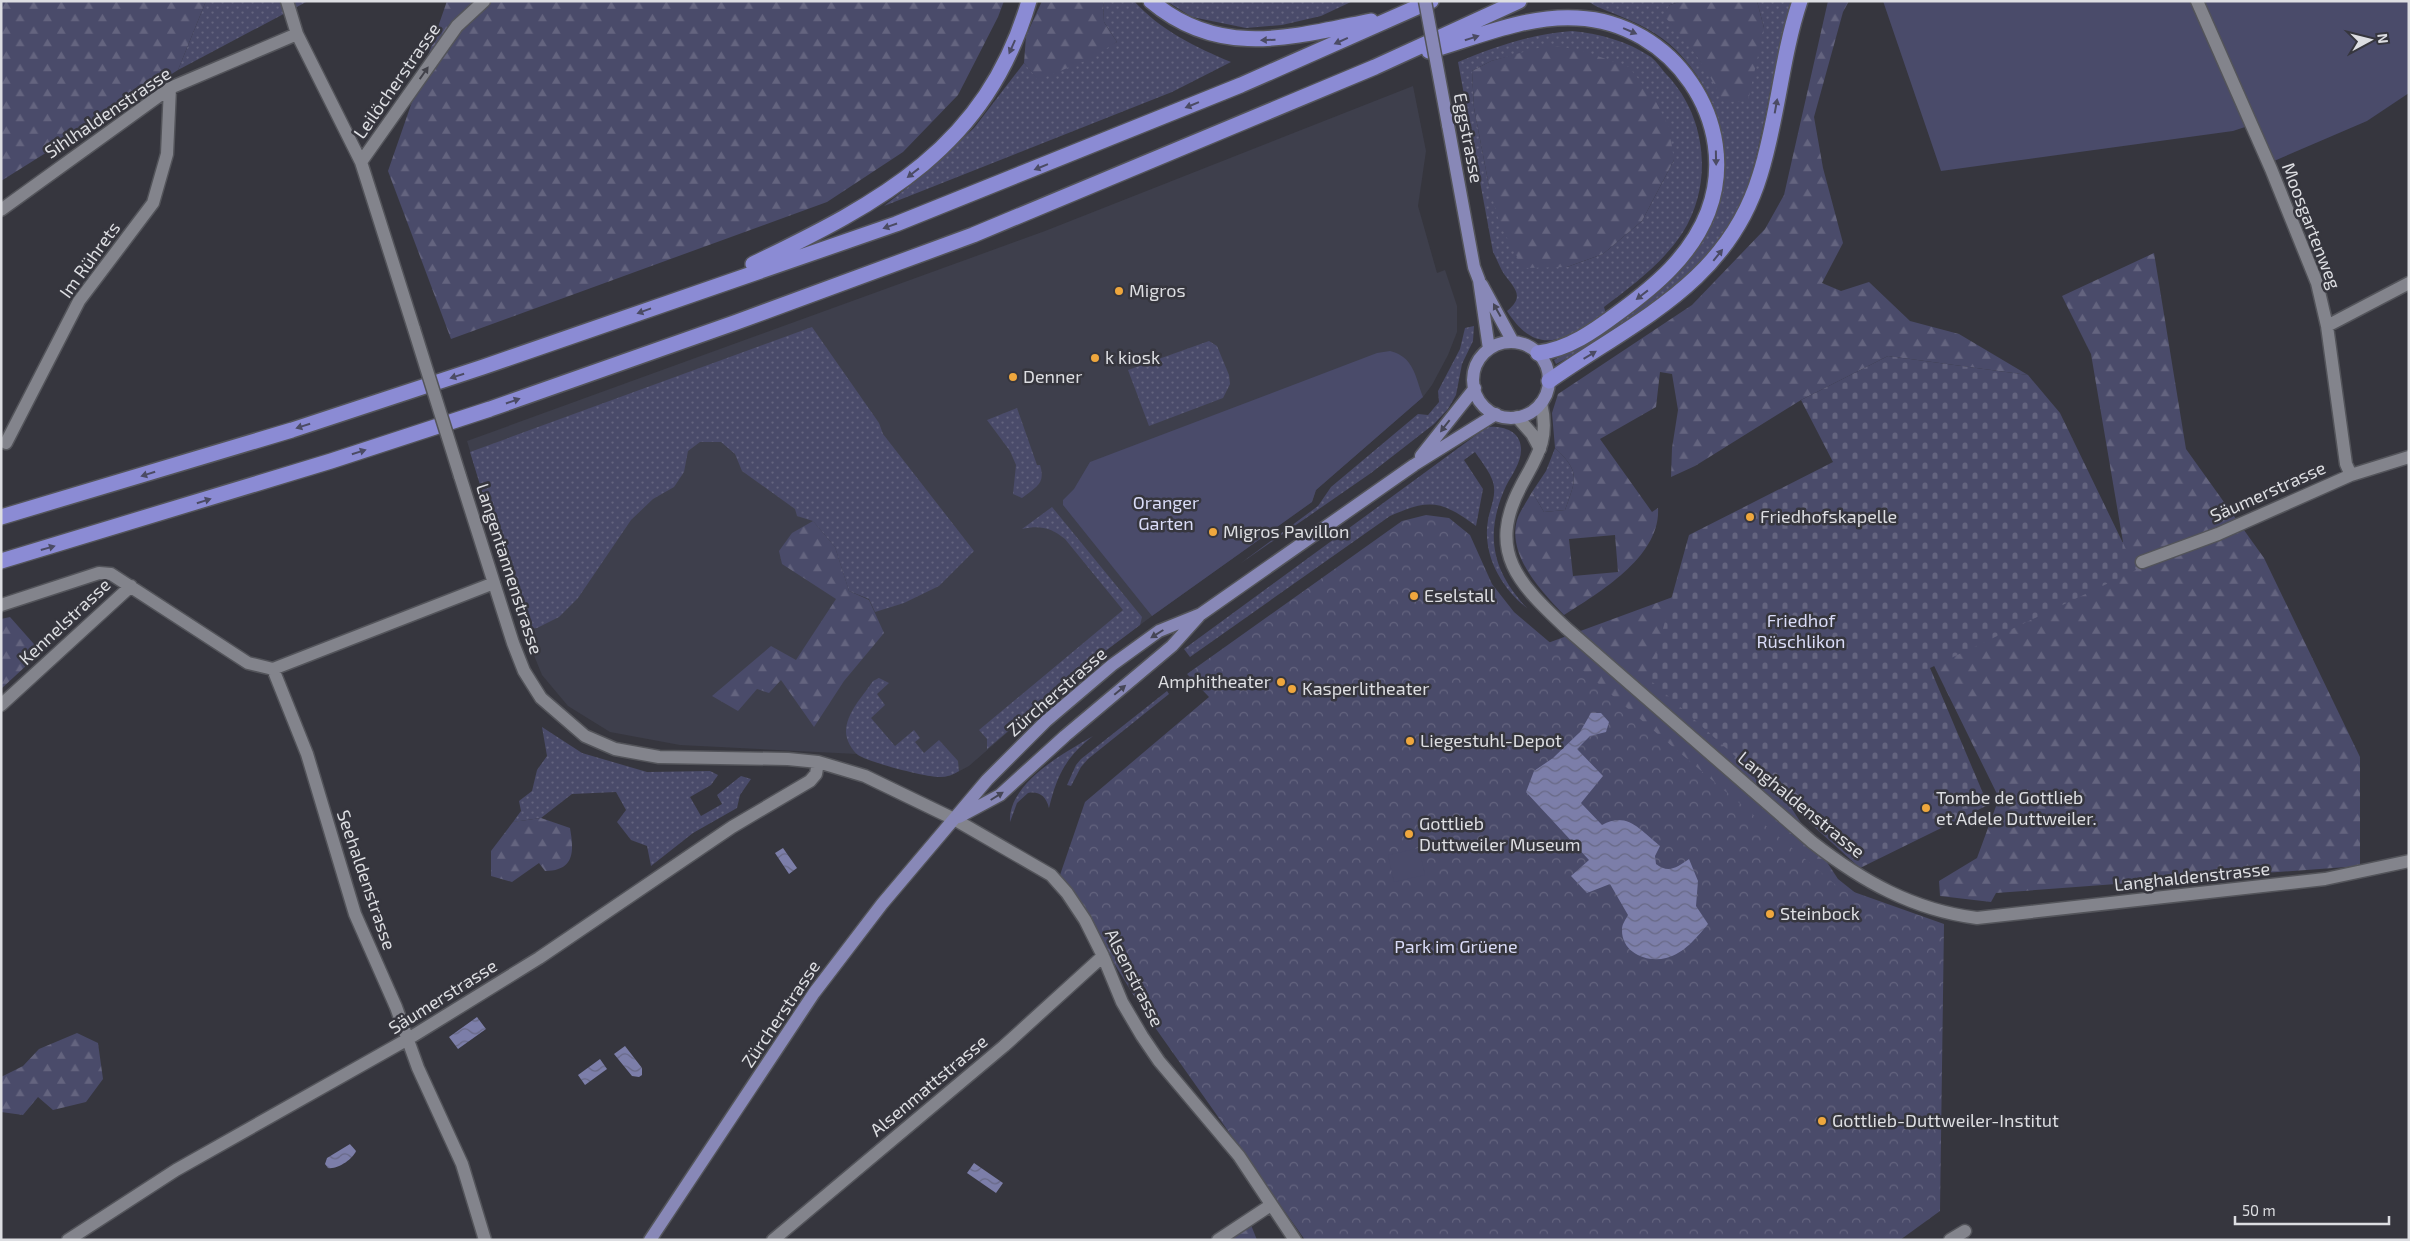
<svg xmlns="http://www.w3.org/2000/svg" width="2410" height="1241" font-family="'Exo 2',sans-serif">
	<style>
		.built { fill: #3e3f4c }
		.grass { fill: url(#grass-dots); fill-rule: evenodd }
		.forest { fill: url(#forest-firs); fill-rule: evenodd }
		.cemetery { fill: url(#cemetery-stones) }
		.park { fill: url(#park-crowns) }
		.garden { fill: #4a4b6a }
		.water { fill: url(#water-waves) }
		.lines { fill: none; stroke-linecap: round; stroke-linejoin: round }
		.minor-casing { stroke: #53545a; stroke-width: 15 }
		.major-casing { stroke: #53545a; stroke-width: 15 }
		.highway-casing { stroke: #53545a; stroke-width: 18 }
		.minor { stroke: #83848c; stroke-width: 12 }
		.major { stroke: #8888b7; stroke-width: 12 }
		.highway { stroke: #8b8bd4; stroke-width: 15 }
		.minor-bridge-casing { stroke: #53545a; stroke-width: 15; stroke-linecap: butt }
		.major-bridge-casing { stroke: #53545a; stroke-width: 15; stroke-linecap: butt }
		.minor-bridge { stroke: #83848c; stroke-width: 12 }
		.major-bridge { stroke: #8888b7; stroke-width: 12 }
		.oneway { fill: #4b4b64 }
		.oneway2 { fill: #42424a }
		.oneway3 { fill: #464656 }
		.poi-dot { fill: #efa73d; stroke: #36363e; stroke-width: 2 }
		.labels { text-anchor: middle; stroke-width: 5; stroke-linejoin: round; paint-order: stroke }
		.street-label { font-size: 18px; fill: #dddee2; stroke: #36363e }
		.poi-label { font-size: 18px; fill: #dddee2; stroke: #36363e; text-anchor: start }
		.park-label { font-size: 18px; fill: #dadcf8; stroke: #36363e }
	</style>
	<defs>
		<pattern id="grass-dots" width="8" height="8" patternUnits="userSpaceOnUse" patternTransform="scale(1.25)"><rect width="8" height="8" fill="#4a4b6a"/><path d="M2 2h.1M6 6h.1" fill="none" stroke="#64647f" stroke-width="1.8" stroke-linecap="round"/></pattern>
		<pattern id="forest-firs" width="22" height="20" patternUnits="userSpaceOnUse" patternTransform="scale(1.25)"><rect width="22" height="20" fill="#4a4b6a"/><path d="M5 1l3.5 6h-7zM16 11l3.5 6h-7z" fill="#64647f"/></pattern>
		<pattern id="cemetery-stones" width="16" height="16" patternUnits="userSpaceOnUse" patternTransform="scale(1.25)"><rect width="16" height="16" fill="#4a4b6a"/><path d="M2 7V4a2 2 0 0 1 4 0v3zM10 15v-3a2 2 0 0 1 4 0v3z" fill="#64647f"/></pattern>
		<pattern id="park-crowns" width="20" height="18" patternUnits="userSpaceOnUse" patternTransform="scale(1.25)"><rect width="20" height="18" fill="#4a4b6a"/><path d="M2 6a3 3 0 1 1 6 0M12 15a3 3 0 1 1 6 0" fill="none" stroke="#64647f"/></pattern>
		<pattern id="water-waves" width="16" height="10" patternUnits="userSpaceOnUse" patternTransform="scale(1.25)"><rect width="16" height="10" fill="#7c7ea9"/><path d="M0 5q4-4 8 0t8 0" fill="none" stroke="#686986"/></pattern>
	</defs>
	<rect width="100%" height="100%" fill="#36363e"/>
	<path class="built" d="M1413 86 1426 151 1418 206 1437 273 1445 270 1457 306V332L1448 355 1432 385 1423 397 1316 490 1312 502 1152 616 1072 676 969 766 950 776H929L867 759 857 754 680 745 610 732 568 706 542 675 524 631 467 441 1045 231Z"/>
	<path class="grass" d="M206 1H308L178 70Z
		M1103 1H1134C1160 30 1195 47 1231 62L1172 92 884 206 927 172 974 128 1024 63 1038 79 1117 42 1104 22Z
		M1166 1H1353L1321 16 1282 25 1246 28 1192 17Z
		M1588 1H1682L1670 5 1664 15 1684 37 1704 66 1764 28 1757 1H1792C1773 60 1767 123 1749 182 1730 246 1689 279 1637 315 1610 333 1585 350 1556 364L1554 360C1637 318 1730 254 1724 150 1721 111 1703 78 1676 50 1659 33 1637 23 1615 14 1606 10 1595 7 1588 1Z
		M1572 31C1601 34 1627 41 1651 57 1656 61 1661 68 1666 74 1706 115 1714 182 1683 232 1663 263 1633 285 1604 307L1606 314C1567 338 1538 360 1507 311 1525 296 1515 289 1504 274 1500 268 1497 259 1493 252L1458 62C1496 46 1531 34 1572 31ZM1519 54 1674 160 1642 221 1603 254 1567 267 1489 186 1474 108 1472 71 1491 61Z
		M1474 326 1473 341 1462 364 1456 395 1448 409 1434 424 1371 473 1241 563 1318 506 1331 487 1418 414 1428 415 1439 402 1438 391 1460 349 1465 328Z
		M812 327 879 423 883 434 974 551 939 586 904 603 875 612 869 599 849 591 835 547 813 521 797 516 795 509 742 471 735 454 721 442H700L688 451 684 472 674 487 653 499 631 520 578 598 559 617 537 628 528 629 521 619 470 452Z
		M1209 341 1217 346 1229 375 1230 384 1223 398 1149 426 1128 370Z
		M1017 408 1037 465H1040C1046 484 1036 487 1022 498L1013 494 1016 465 1010 451 987 420Z
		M1487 427C1502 426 1520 430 1521 448 1522 461 1512 475 1506 486 1484 534 1492 571 1527 608 1501 588 1482 554 1488 520 1490 508 1497 495 1493 482 1490 472 1481 461 1475 452L1464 460 1483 489 1476 526C1441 500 1429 499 1390 516L1190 657 1184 649Z
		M1555 448C1581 472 1576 479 1565 510L1544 512 1532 492 1546 471Z
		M1052 507 1142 617 1140 625 1072 676 987 749V739L979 730 1123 610 1065 539C1051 527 1039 525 1022 529Z
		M879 678 889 683 877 694 885 705 871 718 895 746 914 730 920 738 915 742 924 753 939 740 958 761 959 771C952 775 947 777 940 777 925 777 871 763 858 755 852 750 846 740 846 732 846 713 863 696 873 681Z
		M1167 691 1169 694 1088 759 1081 767 1071 786 1067 785 1076 765 1081 759Z
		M542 727 582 753 647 772 710 771 718 775 711 785 690 797 701 816 722 804 717 795 741 776 751 779 740 795 737 808 693 833 651 866 647 846 631 840 617 822 626 810 616 792 572 794 541 818 513 822 521 811 519 801 532 791 537 770 547 756Z
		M1093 736C1066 757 1057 775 1049 808 1046 796 1039 791 1028 793L1017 803 1010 822C1008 783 1064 753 1093 736Z"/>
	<path class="forest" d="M1 1H206L178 70 1 181Z
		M447 1H1004L998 17 958 95 903 152 827 202 451 339 388 171Z
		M1042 1H1103L1104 22 1117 42 1087 60 1038 80 1024 63 1026 36Z
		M1682 1H1757L1764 28 1748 101 1724 102C1707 70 1689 41 1663 15L1670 5Z
		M1828 1H1849L1843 12 1814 117 1823 168 1843 243 1822 283 1841 291 1869 282 1910 321 1959 334 2028 375 1888 356 1801 400 1695 466 1671 477 1672 448 1678 410 1672 374 1660 372 1656 407 1600 439 1652 512 1658 508C1661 556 1600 592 1564 615 1542 592 1507 556 1517 520 1520 511 1527 501 1532 492L1544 512 1565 510C1576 479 1581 472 1555 448L1552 413 1558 394 1692 305 1765 229 1784 195ZM1615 535 1618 572 1573 576 1569 539Z
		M1549 45 1580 50 1629 67 1655 100 1669 127 1674 160 1642 221 1603 254 1567 267 1523 268 1500 225 1489 186 1474 108 1472 71 1491 61Z
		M2154 253 2186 449 2264 558 2360 757V866L1996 893 1991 902 1940 896 1939 881 1977 858 1999 798 1886 568 1759 759 1838 879 1918 943 1499 661 1776 559 2123 542 2091 354 2062 296Z
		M813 521 835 547 849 591 869 600 884 633 844 681 814 727 781 680 769 693 757 689 738 711 712 696 771 646 796 660 836 599 782 564 779 551 792 533Z
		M10 617 41 652 1 689V619Z
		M541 818 570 828C574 851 575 871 545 871L539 863 512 882 491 876V851L513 822Z
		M77 1033 98 1043 103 1079 86 1102 53 1110 38 1097 23 1115 1 1112V1077L23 1066 39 1049Z
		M1251 1225 1257 1240H1229Z"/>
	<path class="cemetery" d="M1888 356 2028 375 2060 413 2136 570 1930 668 1988 805 1860 868 1649 679 1689 535 1833 462 1801 400Z"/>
	<path class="park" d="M1426 515 1449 518 1470 535 1492 584 1514 612 1837 886 1944 924 1940 1211 1900 1240H1305L1142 1009 1060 875 1085 802 1209 697 1187 674 1402 521Z"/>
	<path class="garden" d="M1883 1H2409V93L2367 121 2274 161 2245 127 2233 131 1941 171Z
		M1390 351C1414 357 1415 376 1423 397L1316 490 1312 502 1152 616 1063 505V500L1074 489 1090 462 1377 353Z
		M1419 848 1425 875 1394 882 1388 855Z"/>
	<path class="water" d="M1591 713H1601L1609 722 1606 732 1590 736 1577 749 1603 776 1581 803 1602 825C1627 811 1640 830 1660 846L1655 856 1656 864C1669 874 1677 867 1689 859L1698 881 1696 906 1708 924C1696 938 1685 953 1666 958 1647 963 1621 953 1622 929 1622 924 1626 919 1628 915L1610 884 1587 893 1571 876 1589 860 1526 792 1534 771 1553 758 1580 732Z
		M783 848 797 868 789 874 775 853Z
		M477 1017 486 1029 458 1049 449 1037Z
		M625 1046 642 1068V1075L639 1077 632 1076 614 1054Z
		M600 1059 607 1069 585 1085 578 1075Z
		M350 1144 356 1151C353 1159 337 1170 328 1168L325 1164 327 1158Z
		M974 1163 1003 1183 996 1193 967 1173Z"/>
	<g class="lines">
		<defs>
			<path id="minor" d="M287 1 297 34 361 162 414 329
				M2197 1 2271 169 2317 283 2327 326 2346 464 2351 475
				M361 162 457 26 484 1
				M1 210 170 88 297 34
				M2327 326 2409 283
				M1541 403C1550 440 1537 456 1521 486 1486 552 1519 584 1566 628L1812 842C1862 881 1913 910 1977 918L2325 879 2409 861
				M1517 417 1532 434 1540 449
				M6 443 79 301 153 203 167 154 170 88
				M460 476 513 643 524 671 541 698 585 736 615 749 659 757 788 759 818 762 865 776 954 819 1051 875 1067 893 1085 920 1103 956 1122 1002 1142 1036 1159 1061 1239 1156 1295 1240
				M2142 562 2218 534 2351 475 2409 457
				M1 605 99 573 111 574 248 663 273 669 494 583
				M273 669 307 754 355 914 396 1007 418 1068 462 1164 485 1240
				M1 705 131 586
				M68 1240 176 1170 408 1039 539 958 732 827 810 781 816 774 818 762
				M773 1240 1004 1046 1103 956
				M1218 1240 1271 1205
				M1950 1240 1965 1231"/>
			<path id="major" d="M1448 125 1474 267 1479 280 1489 349
				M1482 285 1513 342
				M1473 380a38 38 0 1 1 76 0a38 38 0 1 1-76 0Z
				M1421 456 1475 388
				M959 817 1000 795 1065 736 1172 646 1199 616
				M650 1240 814 993 882 904 987 780 1046 721 1112 665 1159 631 1201 614 1414 465 1496 414"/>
			<path id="highway" d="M1151 1C1220 59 1292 37 1371 21
				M1429 51C1477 37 1527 15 1577 18 1672 22 1742 122 1708 212 1691 256 1655 286 1618 313 1594 331 1569 349 1538 353
				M753 264C881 202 986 148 1029 1
				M1549 381C1634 321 1727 284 1760 175 1778 118 1781 58 1800 1
				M1 517 292 430 483 367 896 224 1241 85 1431 1
				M1 561 331 461 490 409 734 323 973 235 1375 67 1519 1"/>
		</defs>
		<use href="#minor" class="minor-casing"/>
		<use href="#major" class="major-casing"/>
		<use href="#highway" class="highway-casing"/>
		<use href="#minor" class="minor"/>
		<use href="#major" class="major"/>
		<use href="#highway" class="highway"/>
		<defs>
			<path id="minor-bridge" d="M414 329 460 476"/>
			<path id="major-bridge" d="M1425 1 1448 125"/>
		</defs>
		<use href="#minor-bridge" class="minor-bridge-casing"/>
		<use href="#major-bridge" class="major-bridge-casing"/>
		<use href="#minor-bridge" class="minor-bridge"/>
		<use href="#major-bridge" class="major-bridge"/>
	</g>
	<defs><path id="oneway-solid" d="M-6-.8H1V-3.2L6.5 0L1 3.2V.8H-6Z" transform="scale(1.25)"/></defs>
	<g class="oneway">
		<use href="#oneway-solid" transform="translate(1630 31) rotate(23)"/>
		<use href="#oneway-solid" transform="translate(1472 38) rotate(-17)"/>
		<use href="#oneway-solid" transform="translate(1268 40) rotate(178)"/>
		<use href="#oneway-solid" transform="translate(1341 41) rotate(156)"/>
		<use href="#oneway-solid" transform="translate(1012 47) rotate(114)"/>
		<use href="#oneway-solid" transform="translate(1192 105) rotate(158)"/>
		<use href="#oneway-solid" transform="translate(1776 106) rotate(-80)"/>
		<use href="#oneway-solid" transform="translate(1716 158) rotate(89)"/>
		<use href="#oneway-solid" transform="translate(1041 167) rotate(158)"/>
		<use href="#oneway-solid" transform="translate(913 173) rotate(142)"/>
		<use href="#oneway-solid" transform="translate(890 226) rotate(161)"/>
		<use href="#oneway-solid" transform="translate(1718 255) rotate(-51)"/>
		<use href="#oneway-solid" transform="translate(1642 295) rotate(142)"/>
		<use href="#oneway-solid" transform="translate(644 311) rotate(160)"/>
		<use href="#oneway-solid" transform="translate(1590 355) rotate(-31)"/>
		<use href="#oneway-solid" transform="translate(457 376) rotate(162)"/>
		<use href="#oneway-solid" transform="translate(513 401) rotate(-19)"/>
		<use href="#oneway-solid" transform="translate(303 426) rotate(162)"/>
		<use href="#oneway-solid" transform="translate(359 452) rotate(-18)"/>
		<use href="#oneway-solid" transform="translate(148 474) rotate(163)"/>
		<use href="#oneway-solid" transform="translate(204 501) rotate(-17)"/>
		<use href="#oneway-solid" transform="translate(48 548) rotate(-16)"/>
	</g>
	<use class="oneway2" href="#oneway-solid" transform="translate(424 73) rotate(-55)"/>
	<g class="oneway3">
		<use href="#oneway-solid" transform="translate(1497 310) rotate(-119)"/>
		<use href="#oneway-solid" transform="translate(1445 426) rotate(128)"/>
		<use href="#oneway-solid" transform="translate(1157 634) rotate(148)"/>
		<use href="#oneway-solid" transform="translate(1120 690) rotate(-40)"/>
		<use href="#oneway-solid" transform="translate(997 796) rotate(-32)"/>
	</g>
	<g class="poi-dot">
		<circle cx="1119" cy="291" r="5"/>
		<circle cx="1095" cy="358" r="5"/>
		<circle cx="1013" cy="377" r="5"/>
		<circle cx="1750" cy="517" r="5"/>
		<circle cx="1213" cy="532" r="5"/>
		<circle cx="1414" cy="596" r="5"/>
		<circle cx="1281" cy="682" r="5"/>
		<circle cx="1292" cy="689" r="5"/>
		<circle cx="1410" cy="741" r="5"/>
		<circle cx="1926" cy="808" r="5"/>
		<circle cx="1409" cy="834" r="5"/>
		<circle cx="1770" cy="914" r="5"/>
		<circle cx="1822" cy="1121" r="5"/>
	</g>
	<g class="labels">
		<g class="street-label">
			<text transform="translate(397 81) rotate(-55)" y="6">Leilöcherstrasse</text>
			<text transform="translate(108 113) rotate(-34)" y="6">Sihlhaldenstrasse</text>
			<text transform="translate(1468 138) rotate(79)" y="6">Eggstrasse</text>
			<text transform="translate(2311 226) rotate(69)" y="6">Moosgartenweg</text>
			<text transform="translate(90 260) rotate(-54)" y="6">Im Rührets</text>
			<text transform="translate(2268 492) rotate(-24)" y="6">Säumerstrasse</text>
			<text transform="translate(509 569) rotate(72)" y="6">Langentannenstrasse</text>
			<text transform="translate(65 622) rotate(-43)" y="6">Kennelstrasse</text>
			<text transform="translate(1057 692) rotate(-41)" y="6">Zürcherstrasse</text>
			<text transform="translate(1801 805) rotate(39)" y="6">Langhaldenstrasse</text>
			<text transform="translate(2192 877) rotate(-6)" y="6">Langhaldenstrasse</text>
			<text transform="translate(366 880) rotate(71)" y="6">Seehaldenstrasse</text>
			<text transform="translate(1134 978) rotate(63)" y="6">Alsenstrasse</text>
			<text transform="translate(443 997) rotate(-32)" y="6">Säumerstrasse</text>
			<text transform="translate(781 1014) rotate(-56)" y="6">Zürcherstrasse</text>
			<text transform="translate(929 1086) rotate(-40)" y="6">Alsenmattstrasse</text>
		</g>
		<g class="poi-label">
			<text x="1129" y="297">Migros</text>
			<text x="1105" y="364">k kiosk</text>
			<text x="1023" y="383">Denner</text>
			<text x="1760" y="523">Friedhofskapelle</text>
			<text x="1223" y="538">Migros Pavillon</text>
			<text x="1424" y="602">Eselstall</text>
			<text x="1271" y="688" text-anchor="end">Amphitheater</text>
			<text x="1302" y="695">Kasperlitheater</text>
			<text x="1420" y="747">Liegestuhl-Depot</text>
			<text x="1936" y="804">Tombe de Gottlieb<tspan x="1936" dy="21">et Adele Duttweiler.</tspan></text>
			<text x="1419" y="830">Gottlieb<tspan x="1419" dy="21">Duttweiler Museum</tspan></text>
			<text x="1780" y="920">Steinbock</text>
			<text x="1832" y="1127">Gottlieb-Duttweiler-Institut</text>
		</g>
		<g class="park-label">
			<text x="1166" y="509">Oranger<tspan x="1166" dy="21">Garten</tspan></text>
			<text x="1801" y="627">Friedhof<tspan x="1801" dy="21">Rüschlikon</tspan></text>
			<text x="1456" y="953">Park im Grüene</text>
		</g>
	</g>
	<rect width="2410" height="1241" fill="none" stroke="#dddee2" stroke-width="5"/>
	<g transform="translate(2370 40) rotate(83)" stroke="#36363e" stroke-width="4" paint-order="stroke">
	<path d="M0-4L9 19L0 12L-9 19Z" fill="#dddee2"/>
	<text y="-8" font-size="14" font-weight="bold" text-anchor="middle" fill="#dddee2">N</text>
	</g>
	<path d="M2235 1216v8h154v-8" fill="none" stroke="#dddee2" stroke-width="2.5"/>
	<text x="2242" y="1216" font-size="15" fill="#dddee2" stroke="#36363e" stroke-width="4" paint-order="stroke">50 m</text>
</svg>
